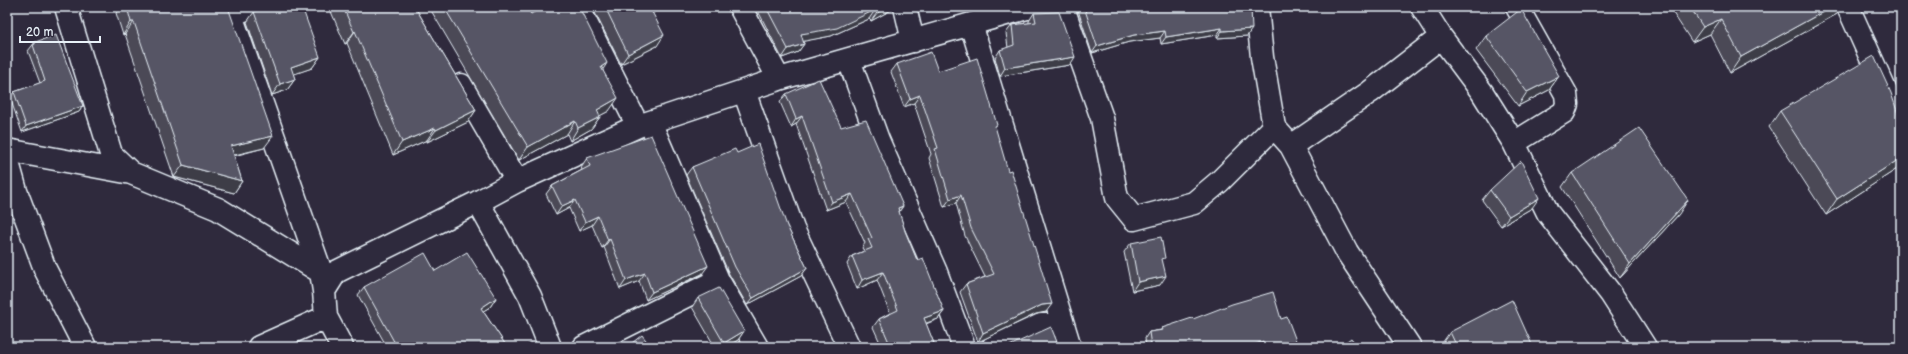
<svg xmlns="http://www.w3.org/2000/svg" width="1908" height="354" font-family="'Balsamiq Sans',sans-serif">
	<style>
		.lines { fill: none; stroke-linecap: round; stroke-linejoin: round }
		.minor-casing { stroke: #e8f1f8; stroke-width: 25 }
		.minor { stroke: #2f2a3d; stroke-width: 22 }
		.wall { fill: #4b4957; stroke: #e8f1f8 }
		.shaded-wall { fill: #3d3c47; stroke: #e8f1f8 }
		.building { fill: #575565; stroke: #e8f1f8 }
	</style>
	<rect width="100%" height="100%" fill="#2f2a3d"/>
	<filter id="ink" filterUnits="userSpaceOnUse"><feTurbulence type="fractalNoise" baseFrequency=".025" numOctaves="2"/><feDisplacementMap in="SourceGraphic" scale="8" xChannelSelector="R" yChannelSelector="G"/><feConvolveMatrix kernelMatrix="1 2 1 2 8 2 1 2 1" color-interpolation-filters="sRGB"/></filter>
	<g filter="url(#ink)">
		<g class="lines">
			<defs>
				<path id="minor" d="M66 7 111 154 131 173
					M251 7 231 15 321 272
					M578 7 638 126
					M740 7 779 79
					M905 7 913 41
					M1257 7 1262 57 1274 127 1291 146 1347 252 1410 347
					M1422 7 1441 37 1482 92 1514 143 1548 213 1611 294 1645 347
					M1848 7 1901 125
					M1063 8 1102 118 1117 198 1134 219 1194 203 1220 181 1274 127
					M971 24 1070 347
					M849 60 878 140 936 272 964 347
					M461 85 517 181
					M744 91 793 229 849 347
					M650 122 718 280 757 347
					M1514 143 1564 112 1567 104 1566 94 1517 7
					M1291 146 1370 92 1441 37
					M7 150 131 173 218 209 321 272 324 291
					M7 159 16 191 45 269 85 347
					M478 202 530 296 550 347
					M259 347 326 317
					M342 347 326 317 324 291 336 272 478 202 517 181 638 126 779 79 1027 8 1066 7
					M584 347 718 280
					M993 347 1041 325H1062"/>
			</defs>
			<use href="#minor" class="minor-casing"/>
			<use href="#minor" class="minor"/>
		</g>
		<path class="wall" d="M121 7H228L264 148 234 156 242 181 234 193 174 177 125 34 123 35 116 13Z
			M329 7H415L476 110 468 122 427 142V140L393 155 347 43 345 44Z
			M429 7H526L531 14 603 70 609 111 599 116 600 117 591 129 570 141 567 134 519 160Z
			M592 7H659L658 10 652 12 657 46 621 64Z
			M756 7H894L893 9 871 21 869 19 831 36 803 41 804 44 798 52 782 58Z
			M1080 7H1251L1247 36 1217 38V35L1161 44 1160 38 1129 42 1092 53 1078 10Z
			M1669 7H1842L1837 14 1730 73 1710 34 1692 42Z
			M254 12 320 57 312 68 293 74 295 79 287 90 272 95 247 22Z
			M1034 13 1070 65 1000 76 995 58 1000 50 1008 48 1006 33 1012 25 1029 23V21Z
			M1486 36 1559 76 1549 90 1518 106 1476 50Z
			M35 42 83 106 79 112 22 132 10 98 14 92 40 83 28 51Z
			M897 64 938 71 995 128 1046 312 1036 314 978 342 960 292 966 284 985 277 965 236 956 203 944 207 929 158 931 154 914 103 904 107 891 72Z
			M786 94 841 127 903 206 899 212 905 231 917 260 944 311 938 319 926 324 935 346V347H882L873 327 879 319 890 313 877 280 857 289 847 264 852 256 864 251 862 248 865 243 846 202 826 210 796 124 791 127 780 102Z
			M1780 111 1900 167 1826 215 1769 127Z
			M737 153 787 226 807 268 801 276 747 305 729 274 686 175 692 167Z
			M587 158 702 274 646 300 639 281 620 289 604 247 602 248 592 225 579 231 569 208 556 215 546 194 552 186 582 170 581 167Z
			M1572 173 1679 214 1620 278 1562 187Z
			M1490 190 1532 208 1501 226 1482 200Z
			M1131 243 1162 262 1160 285 1132 291 1124 252Z
			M435 271 496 298 490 307 483 311 507 347H387L358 295 364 287Z
			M698 298 744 331 738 340 726 347H715L692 307Z
			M1193 319H1281L1298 346 1297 347H1146L1145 338 1149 332 1161 330 1162 328Z
			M1450 332 1533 347H1441L1440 346Z"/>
		<path class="shaded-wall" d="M651 7H659L658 10 643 18Z
			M887 7H894L893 9 871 21 877 13Z
			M1832 7H1842L1837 14 1730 73 1741 57Z
			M875 10 869 19 831 36 795 43 801 34Z
			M1721 19 1710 34 1692 42 1703 27Z
			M131 22H134L125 34 123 35Z
			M1222 28 1217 35 1161 44 1166 37Z
			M1252 29 1247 36 1217 38 1222 31Z
			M355 31 347 43 345 44 354 32Z
			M1165 31 1160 38 1129 42 1092 53 1097 46 1134 35Z
			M664 35 657 46 621 64 628 54Z
			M804 44 798 52 782 58 788 49Z
			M320 57 312 68 283 78 291 67Z
			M1075 57 1070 65 1000 76 1005 68Z
			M607 63 599 76 601 67Z
			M1559 76 1549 90 1518 106 1527 92Z
			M295 79 287 90 272 95 280 84Z
			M920 95 914 103 904 107 910 99Z
			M618 98 609 111 588 122 597 110Z
			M83 106 79 112 22 132 26 126Z
			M476 110 468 122 427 142 436 130Z
			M802 116 796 124 791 127 796 119Z
			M600 117 591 129 570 141 578 128Z
			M575 121 567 134 519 160 528 147Z
			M435 128 427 140 393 155 402 142Z
			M273 136 264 148 222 158 231 146Z
			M1901 158V166L1900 167 1826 215 1837 199Z
			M183 165 242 181 234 193 174 177Z
			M852 194 846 202 826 210 832 202Z
			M961 195 956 203 944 207 950 199Z
			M1539 198 1532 208 1501 226 1509 216Z
			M575 200 569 208 556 215 562 206Z
			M1688 200 1679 214 1620 278 1630 264Z
			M903 206 897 214 898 208Z
			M598 216 592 225 579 231 585 222Z
			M610 239 604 247 602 248 608 240Z
			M708 266 702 274 646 300 652 292Z
			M807 268 801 276 747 305 753 298Z
			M883 272 877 280 857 289 862 280Z
			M645 273 639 281 620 289 626 280Z
			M1166 276 1160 285 1132 291 1138 282Z
			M496 298 490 307 475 316 481 308Z
			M1052 304 1046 312 1036 314 978 342 983 333 1042 305Z
			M944 311 938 319 918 326 924 318Z
			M744 331 738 340 726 347H722L724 343Z
			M1263 341 1259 347H1249Z"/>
		<path class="building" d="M127 7H228L273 136 231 146 242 181 183 165 134 22H131Z
			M263 7H302L320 57 291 67 295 79 280 84 254 12Z
			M343 7H415L476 110 436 130 435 128 402 142 355 31 354 32Z
			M444 7H526L531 14 543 7H579L607 63 601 67 618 98 597 110 600 117 578 128 575 121 528 147Z
			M605 7H651L650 8 664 35 628 54Z
			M766 7H887L877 13 875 10 837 28 801 34 804 44 788 49Z
			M1084 7H1251L1252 29 1222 31V28L1166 37 1165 31 1134 35 1097 46Z
			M1690 7H1832L1741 57 1721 19 1703 27Z
			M1521 9 1559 76 1527 92 1486 36Z
			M1059 12 1075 57 1005 68 1000 50 1014 45 1012 25 1036 22 1034 13Z
			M56 35 83 106 26 126 14 92 45 81 33 45 35 44V42Z
			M931 52 938 71 977 58 997 125 995 126 1008 171 1011 170 1052 304 1042 305 983 333 966 284 994 274 971 228 961 195 950 199 935 149 938 148 920 95 910 99 897 64Z
			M1874 56 1891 93 1901 123V158L1837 199 1780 111Z
			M819 79 841 127 866 120 903 206 898 208 905 231 917 260 923 258 944 311 924 318 935 346 933 347H891L879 319 898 310 883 272 862 280 852 256 872 248 868 239 872 238 852 194 832 202 802 116 796 119 786 94Z
			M1639 128 1688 200 1630 264 1572 173Z
			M651 135 708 266 652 292 645 273 626 280 610 239 608 240 598 216 585 222 575 200 562 206 552 186 590 166 587 158Z
			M758 144 787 226 807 268 753 298 735 267 692 167 735 149 737 153Z
			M1521 161 1539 198 1509 216 1490 190Z
			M1161 237 1165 258 1162 259 1166 276 1138 282 1131 243Z
			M467 252 496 298 481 308 507 347H397L364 287 425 253 435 271Z
			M719 288 744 331 724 343 698 298Z
			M1273 292 1281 319 1287 317 1298 346 1292 347H1265L1263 341 1249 347H1151L1149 332 1163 330 1162 328 1192 318 1193 319 1232 304Z
			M1512 300 1533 347H1457L1450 332Z
			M1051 327 1059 347H1007Z
			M642 335 651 347H627Z
			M1351 338 1358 347H1339Z
			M531 343 533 347H525Z
			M674 344 676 347H670Z"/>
	</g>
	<rect width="1908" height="354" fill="none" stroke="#2f2a3d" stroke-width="24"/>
	<rect x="12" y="12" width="1884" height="330" fill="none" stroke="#e8f1f8" stroke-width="1.5" filter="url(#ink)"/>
	<path d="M20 36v6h80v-6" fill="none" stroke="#e8f1f8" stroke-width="2"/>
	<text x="26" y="36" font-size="12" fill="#e8f1f8" stroke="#2f2a3d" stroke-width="3" paint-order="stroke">20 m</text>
</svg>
